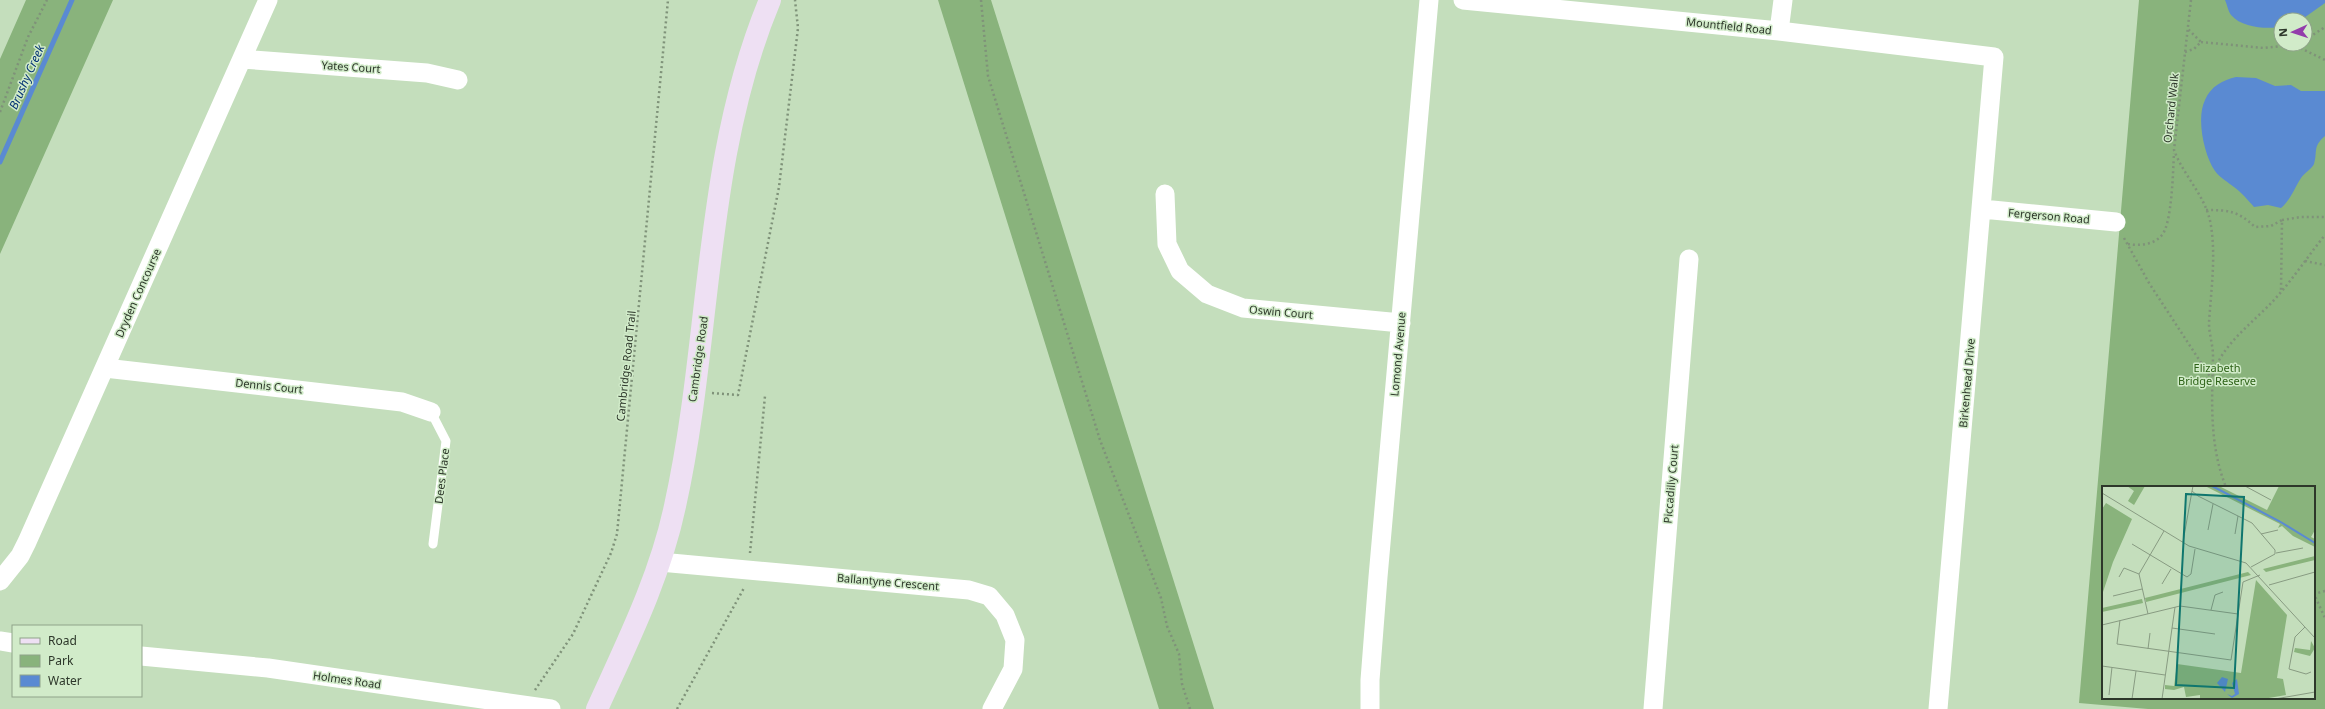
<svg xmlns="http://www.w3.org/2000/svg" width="2325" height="709" font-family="'Noto Sans',sans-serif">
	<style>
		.green { fill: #89b37c; fill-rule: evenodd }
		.water { fill: #5a8ad2 }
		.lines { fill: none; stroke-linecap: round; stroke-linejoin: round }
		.stream { stroke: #5a8ad2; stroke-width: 5 }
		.path { stroke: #7f9279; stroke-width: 2.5; stroke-dasharray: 2 3; stroke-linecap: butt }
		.lane { stroke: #fff; stroke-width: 9 }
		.street { stroke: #fff; stroke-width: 19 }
		.secondary { stroke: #eee0f3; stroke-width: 22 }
		.labels { text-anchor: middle; stroke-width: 3; stroke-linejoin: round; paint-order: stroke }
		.street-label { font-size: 11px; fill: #2d372a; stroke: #d1ebc9 }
		.park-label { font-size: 11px; fill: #2d6217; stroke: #d1ebc9 }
		.water-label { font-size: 12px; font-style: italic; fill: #033273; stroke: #d1ebc9 }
		.inset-river { fill: none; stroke: #5a8ad2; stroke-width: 2 }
		.inset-road { fill: none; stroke: #889b82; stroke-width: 1 }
		.view { fill: #0f766e; fill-opacity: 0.15; stroke: #0f766e; stroke-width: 2 }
		.inset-edge { fill: none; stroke: #2d372a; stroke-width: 2 }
	</style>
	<rect width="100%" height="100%" fill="#c4debc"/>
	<path class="green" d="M26 0H113L0 254V59Z
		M938 0H991L1214 709H1159Z
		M2139 0H2325V709H2148L2079 703ZM2281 20H2305V44H2281ZM2103 487H2314V698H2103Z"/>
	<path class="water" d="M2225 0H2325V3L2301 20H2281V27C2266 29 2242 28 2231 15 2228 11 2227 4 2225 0Z
		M2236 77 2256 78 2275 86 2291 85 2301 91H2325V136C2312 147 2318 152 2314 164 2312 169 2304 173 2301 178 2294 189 2291 199 2281 208L2268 205 2254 207C2248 200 2241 192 2234 187 2228 182 2220 178 2215 171 2204 155 2196 118 2205 100 2211 86 2223 80 2236 77Z"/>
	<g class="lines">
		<path class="stream" d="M0 162 72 0"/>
		<path class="path" d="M981 0 988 76 1100 440 1161 598 1167 626 1179 654 1182 684 1190 709
			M2191 0 2174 150C2184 177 2207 197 2211 226 2216 257 2211 291 2209 323 2209 334 2213 345 2213 356 2212 401 2209 445 2226 487
			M2305 40 2325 27
			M2201 42 2264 48 2299 44
			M2296 46 2325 60
			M2185 52 2194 49 2201 42 2188 29
			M0 112 28 37 47 0
			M2206 210C2229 210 2238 211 2255 227L2271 226 2282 220 2281 291
			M2282 220 2301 217H2325
			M2124 238 2149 283 2211 378
			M2128 244C2139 246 2154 245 2162 235 2172 223 2173 171 2174 153
			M2305 261 2325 265
			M2213 374C2223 343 2254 322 2275 299 2293 279 2308 256 2325 235
			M712 393 738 395 779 187 798 28 795 0
			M750 553 765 396
			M2325 591 2314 594 2325 618
			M535 690 573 634 611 553 617 534 668 0
			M677 709 744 588"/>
		<path class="lane" d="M431 412 446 441 433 544"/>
		<path class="street" d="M1463 0 1779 31 1994 57 1938 709
			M1779 31 1783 0
			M242 59 427 73 458 80
			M1165 194 1167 244 1180 271 1207 294 1243 308 1401 323
			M1982 209 2116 222
			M105 368 402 402 431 412
			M660 562 969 590 989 596 1005 615 1015 640 1013 669 992 709
			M0 581 20 556 27 542 268 0
			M0 641 13 643
			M141 656 268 668 551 709
			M1370 709V680L1378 577 1429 0
			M1653 709 1689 259"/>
		<path class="secondary" d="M597 709C627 643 660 577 675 506 712 339 703 160 770 0"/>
	</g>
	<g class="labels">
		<g class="street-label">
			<text transform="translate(1729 26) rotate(6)" y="4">Mountfield Road</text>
			<text transform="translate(351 67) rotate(4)" y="4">Yates Court</text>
			<text transform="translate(2171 108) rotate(-84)" y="4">Orchard Walk</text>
			<text transform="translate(2049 216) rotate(5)" y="4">Fergerson Road</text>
			<text transform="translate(138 293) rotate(-66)" y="4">Dryden Concourse</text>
			<text transform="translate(1281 312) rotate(5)" y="4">Oswin Court</text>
			<text transform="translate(1398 354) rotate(-85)" y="4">Lomond Avenue</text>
			<text transform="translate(698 359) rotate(-82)" y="4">Cambridge Road</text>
			<text transform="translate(626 366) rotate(-84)" y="4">Cambridge Road Trail</text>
			<text transform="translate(1967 383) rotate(-85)" y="4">Birkenhead Drive</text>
			<text transform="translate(269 386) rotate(6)" y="4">Dennis Court</text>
			<text transform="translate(442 476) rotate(-83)" y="4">Dees Place</text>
			<text transform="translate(1671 484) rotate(-85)" y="4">Piccadilly Court</text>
			<text transform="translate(888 582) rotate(5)" y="4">Ballantyne Crescent</text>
			<text transform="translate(347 680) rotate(8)" y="4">Holmes Road</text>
		</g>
		<g class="park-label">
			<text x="2217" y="372">Elizabeth<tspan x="2217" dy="13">Bridge Reserve</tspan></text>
		</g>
		<g class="water-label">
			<text transform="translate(27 77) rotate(-66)" y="4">Brushy Creek</text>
		</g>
	</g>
	<g transform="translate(2102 486)">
		<rect width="213" height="213" fill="#c4debc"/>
		<path d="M25 0H43L32 19 26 15 32 5ZM103 0H117L165 24 177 0H213V44L209 51 213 53V61L191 50 180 40 176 42 178 38ZM4 17 30 33 11 76 0 109V23ZM213 70V74L164 86 161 83ZM146 86 149 89 44 116 43 112ZM154 94 185 129 175 192 181 193 184 209 161 213H98V209L84 211 82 201 72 204 63 203V199L72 200 75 178 139 187ZM40 113 41 117 0 126V122ZM209 155 213 162 208 170 192 166 193 162 208 164Z" fill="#89b37c"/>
		<path d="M120 191 126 193 123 206 115 197ZM135 193 137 208 130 212 125 208 130 210 133 208 130 197Z" fill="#5a8ad2"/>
		<path class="inset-river" d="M110 0 177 35 213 57"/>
		<path class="inset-road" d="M91 0 90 5 96 10 150 37 173 64V68L149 81M143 0 169 14M0 7 87 60 144 77 213 152M106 44 111 18M133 48 136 30M159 48 176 44M81 56 90 5M30 58 85 91 89 88 93 63M174 67 201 62M17 91 22 82 37 88M60 98 69 83M167 99 213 86M11 110 40 103M109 124 113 109 121 106M46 128 37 88 62 45M18 134 15 158 129 174 141 96 158 89M0 139 78 120 136 128M203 141 193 151 187 183 204 188 209 186M70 142 113 148M46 163 48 147M0 180 63 189M7 209 10 181M30 213 34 185M60 213 73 121M173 213 213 206"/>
		<path class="view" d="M84 8 142 11 132 202 74 199Z"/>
		<rect width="213" height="213" class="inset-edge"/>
	</g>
	<rect x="12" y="625" width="130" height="72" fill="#d1ebc9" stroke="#8fa389"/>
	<rect x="20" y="638" width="20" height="6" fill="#eee0f3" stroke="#8fa389"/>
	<text x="48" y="645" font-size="12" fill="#2d372a">Road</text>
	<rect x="20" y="655" width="20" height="12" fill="#89b37c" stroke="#8fa389"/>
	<text x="48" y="665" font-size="12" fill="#2d372a">Park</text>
	<rect x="20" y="675" width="20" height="12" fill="#5a8ad2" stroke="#8fa389"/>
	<text x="48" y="685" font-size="12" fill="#2d372a">Water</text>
	<g transform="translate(2293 32) rotate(267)"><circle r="19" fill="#d1ebc9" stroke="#8fa389"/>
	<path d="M0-3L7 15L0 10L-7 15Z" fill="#933dab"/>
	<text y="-6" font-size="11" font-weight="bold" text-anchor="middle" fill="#2d372a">N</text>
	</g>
</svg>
